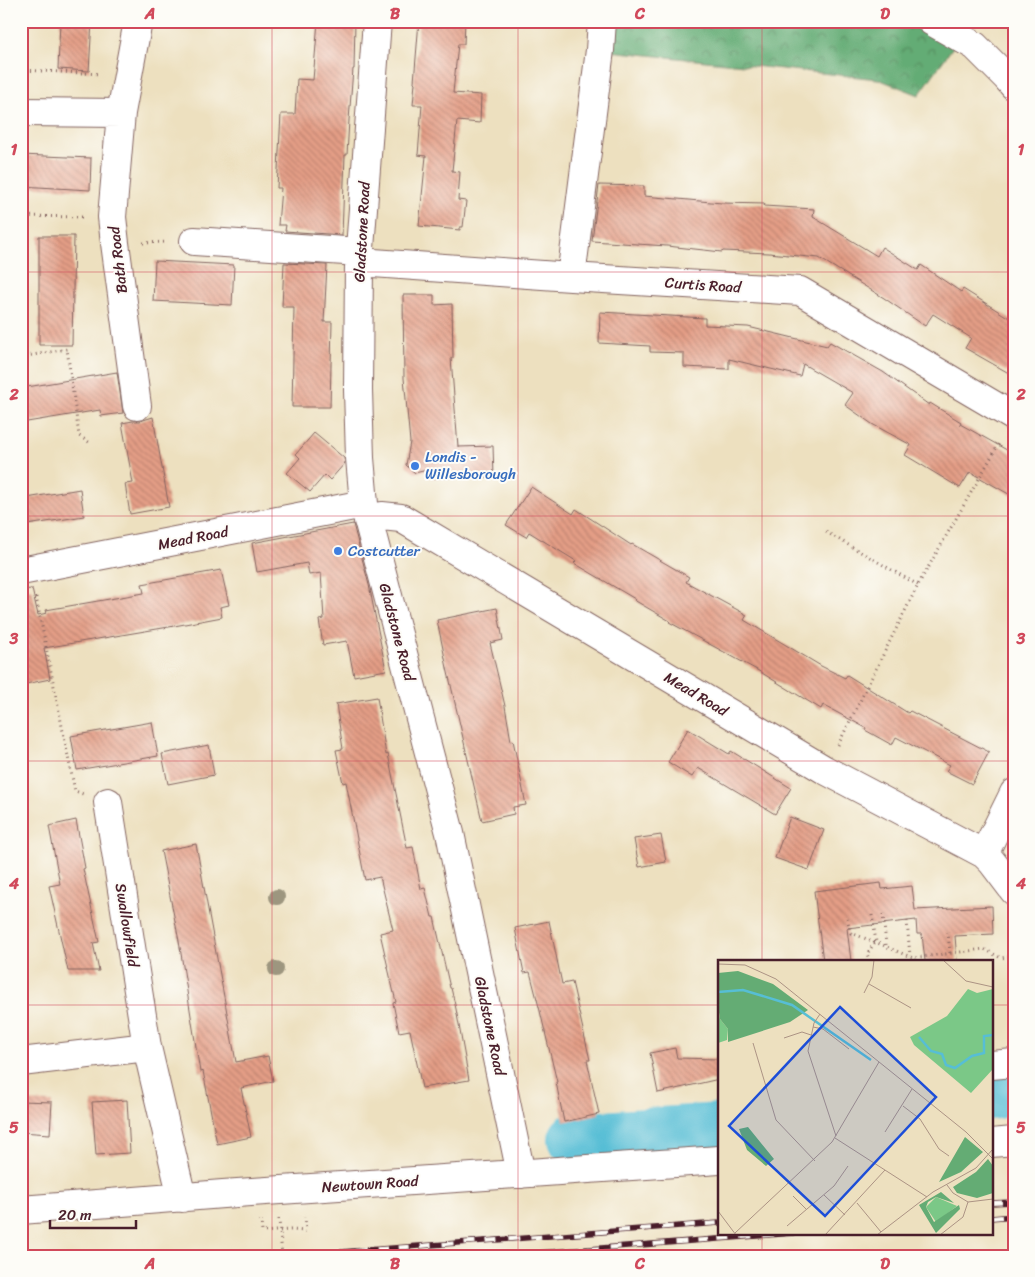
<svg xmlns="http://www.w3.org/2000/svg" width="1035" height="1277" font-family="Sriracha,sans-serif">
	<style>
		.forest { fill: url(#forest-crowns); stroke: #576650 }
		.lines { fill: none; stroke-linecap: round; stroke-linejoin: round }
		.river { stroke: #57bed5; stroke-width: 52 }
		.building { fill: url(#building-back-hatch) }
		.minor-casing { stroke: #83635f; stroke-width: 30 }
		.path { stroke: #83635f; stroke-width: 3; stroke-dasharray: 1 4; stroke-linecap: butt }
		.minor { stroke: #fff; stroke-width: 28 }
		.rail-casing { stroke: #4a1f2b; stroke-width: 5.5 }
		.rail { stroke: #fdfcf7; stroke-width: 4; stroke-dasharray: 11; stroke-linecap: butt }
		.path-bridge { stroke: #83635f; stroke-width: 3; stroke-dasharray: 1 4; stroke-linecap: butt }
		.tree { fill: #9d967f }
		.grid { fill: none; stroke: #d1495b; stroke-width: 1; stroke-opacity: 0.55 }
		.shop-dot { fill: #3f7fe0; stroke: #fdfcf7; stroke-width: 2 }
		.labels { text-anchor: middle; stroke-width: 4; stroke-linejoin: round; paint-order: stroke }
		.street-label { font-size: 15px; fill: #4a1f2b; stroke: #fdfcf7 }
		.shop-label { font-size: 15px; fill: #366cbe; stroke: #fdfcf7; text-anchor: start }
		.inset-river { fill: none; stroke: #57bed5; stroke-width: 2.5 }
		.inset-road { fill: none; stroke: #ac9384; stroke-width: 1 }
		.view { fill: #1d4ed8; fill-opacity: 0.15; stroke: #1d4ed8; stroke-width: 2.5 }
		.inset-edge { fill: none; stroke: #4a1f2b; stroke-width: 2.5 }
		.neatline { fill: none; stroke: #d1495b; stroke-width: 2 }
		.grid-label { font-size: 16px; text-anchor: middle; font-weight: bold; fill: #d1495b }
	</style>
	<defs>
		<pattern id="forest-crowns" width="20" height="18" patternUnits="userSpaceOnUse" patternTransform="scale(1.25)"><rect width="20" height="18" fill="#64ac74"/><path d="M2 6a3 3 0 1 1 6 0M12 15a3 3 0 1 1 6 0" fill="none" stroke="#548b5f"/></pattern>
		<pattern id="building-back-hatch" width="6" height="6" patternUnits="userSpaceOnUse" patternTransform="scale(1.25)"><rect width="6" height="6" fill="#e49e86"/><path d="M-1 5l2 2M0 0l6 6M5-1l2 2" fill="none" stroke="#bb806e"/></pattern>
	</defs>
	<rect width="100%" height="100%" fill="#fdfcf7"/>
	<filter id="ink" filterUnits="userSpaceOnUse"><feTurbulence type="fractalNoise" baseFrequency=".02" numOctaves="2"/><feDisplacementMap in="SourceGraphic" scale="10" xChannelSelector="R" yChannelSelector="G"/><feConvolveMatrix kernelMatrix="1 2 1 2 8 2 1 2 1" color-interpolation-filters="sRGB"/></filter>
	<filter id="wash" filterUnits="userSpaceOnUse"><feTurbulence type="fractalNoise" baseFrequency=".0096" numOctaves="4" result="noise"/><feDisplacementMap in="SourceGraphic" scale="20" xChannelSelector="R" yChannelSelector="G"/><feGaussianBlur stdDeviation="1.12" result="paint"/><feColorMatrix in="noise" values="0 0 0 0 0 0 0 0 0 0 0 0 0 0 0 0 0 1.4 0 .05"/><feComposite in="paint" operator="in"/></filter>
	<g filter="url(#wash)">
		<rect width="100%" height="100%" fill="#ede0bf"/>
		<path class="forest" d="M602 21H928L960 37 919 95 878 79 600 50Z"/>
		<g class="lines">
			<path class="river" d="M991 1094 1014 1090
				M574 1139 719 1129"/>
		</g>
		<g id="blocks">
			<path class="building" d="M60 21H92L89 71 58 69Z
				M318 21H355L354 69H353L349 120 347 155H345L342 235 285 231 286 225H278L281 188H277L281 114H295L297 79 313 80Z
				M419 21H465L464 44H458L453 93 481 95 480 123 457 121 452 171 460 172 458 200 466 201 463 227H460V230L419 226 426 156 418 155 422 105H413L415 83 414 82Z
				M21 155 91 158 90 190 21 186Z
				M599 185 644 186V196L722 203 765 204 764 206 814 209 813 217 877 256 882 247 918 270 921 265 961 292 963 289 1014 321V376L965 348 971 338 933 314 925 326 884 298 819 258 769 253 723 251 722 252 667 246 592 241Z
				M39 236H74L72 345H39Z
				M155 261 234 265 232 305 153 301Z
				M284 263 327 265 324 322H332L330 407H292L294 307H282Z
				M403 295H434V305L452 304 453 358H451L458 447 493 446 494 477 429 478 427 470 415 473 406 465 410 442 404 378Z
				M600 312 705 318V325L748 327 827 346 830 342 883 372 929 405 930 403 961 422 960 424 1014 454V497L970 472 960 488 905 455 911 445 872 424 845 405 853 393 803 364 800 376 729 359V369L684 367V353L650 352V346L599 343Z
				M117 372 123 413 101 416 100 410 21 423V388Z
				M153 417 169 507 130 514 125 484 133 483 122 423 133 421H140Z
				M314 433 344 458 345 463 330 480 325 475 310 492 287 473 300 458 296 454Z
				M531 487 573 514 576 509 631 545 632 544 689 577 686 582 747 615 744 620 821 666 845 678 847 675 908 713 910 711 989 752 972 784 946 771 950 765 896 737 892 745 865 730 866 728 823 705 821 709 757 670 669 622 670 621 634 600 635 599 574 563 576 561 529 532 526 537 506 525Z
				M80 489 84 516 21 526V499Z
				M353 524 369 585 386 670 354 676 347 641 323 645 319 620 324 619 321 573 309 575 307 563 257 572 252 543Z
				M221 570 229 605 220 607 222 617 169 627 44 648 50 679 21 685V590L32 589 38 615 47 613 46 610 144 593 142 584Z
				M497 608 503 640 490 643 505 706 511 741 513 740 526 805 513 807 514 814 482 821 447 668 437 620Z
				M377 697 386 755 388 754 407 848 413 847 421 889 425 888 432 917H434L450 988H451L456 1009 469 1080 422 1088 410 1030 399 1032 393 1003 396 1002 380 933 393 930 380 877 365 880 346 782 343 783 336 750 343 749 336 704Z
				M152 722 158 756 77 770 71 736Z
				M688 729 729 754 731 751 791 788 775 814 698 768 692 777 668 762Z
				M209 745 214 775 168 784 162 754Z
				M790 817 824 830 809 870 775 858Z
				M76 820 85 868 83 869 99 942 93 943 99 971H68L49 886 60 884 49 826Z
				M661 835 666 862 639 867 634 839Z
				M196 844 236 1062 268 1056 273 1081 241 1088 251 1137 217 1144 203 1071 200 1072 179 941 161 851Z
				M881 883 882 889 912 886 915 910 992 906 993 934 955 936 957 961H925L922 934H917L916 920 847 928 851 961H823L814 891Z
				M549 921 562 984 572 982 590 1060H587L599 1114 564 1122 556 1082H557L540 1011 530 972 524 973 515 928Z
				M675 1048 677 1058 719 1059V1079L658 1093 650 1053Z
				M127 1100 130 1153 96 1155 92 1102Z
				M21 1101 52 1102 50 1134 21 1132Z"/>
		</g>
	</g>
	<g filter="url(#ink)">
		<use href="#blocks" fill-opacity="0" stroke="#83635f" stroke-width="1"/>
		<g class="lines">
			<defs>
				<path id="minor" d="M377 21 359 262 358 390 360 458 364 504 450 833 521 1174
					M931 21 975 46 1007 78 1014 86
					M21 112 121 113
					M194 241 360 252
					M359 262 571 277 800 291 1014 417
					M571 277 600 50 602 21
					M137 406 115 243 112 217 121 113 138 21
					M368 521 382 516 401 518 825 770 984 854 992 862 1014 891
					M21 571 364 504
					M108 802 147 1047 182 1198
					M984 854 1014 793
					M21 1062 147 1047
					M991 1065 1014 1063
					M991 1143 1014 1141
					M21 1210 223 1194 719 1160"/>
			</defs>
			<use href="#minor" class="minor-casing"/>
			<path class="path" d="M21 40 22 21
				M21 70 100 74
				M21 216 84 217
				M143 243 167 242
				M21 357 67 349 79 436 92 444
				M826 532 918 585
				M36 597 75 791 83 794
				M838 745 918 585 1000 442
				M883 914 886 945
				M872 915 876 942
				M847 918 851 933 880 944 913 958 984 949 1001 958 1014 956
				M907 921 910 956
				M948 932 950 953
				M870 961 867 954 875 942
				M261 1220 262 1232 290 1230 306 1231 305 1217"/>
			<use href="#minor" class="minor"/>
			<defs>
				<path id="rail" d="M991 1203 1014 1202
					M991 1218 1014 1216
					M289 1256 719 1223
					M500 1256 794 1233"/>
			</defs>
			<use href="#rail" class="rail-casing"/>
			<use href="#rail" class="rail"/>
			<path class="path-bridge" d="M279 1219 282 1256"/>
		</g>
		<g class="tree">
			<circle cx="277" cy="897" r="8"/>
			<circle cx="276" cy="969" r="8"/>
		</g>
	</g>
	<path class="grid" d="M272 21V1256M518 21V1256M762 21V961M21 272H1014M21 516H1014M21 761H1014M21 1005H719M991 1005H1014M762 1233V1256"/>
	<g class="shop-dot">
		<circle cx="415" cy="466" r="5"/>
		<circle cx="338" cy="551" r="5"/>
	</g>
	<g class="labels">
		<g class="street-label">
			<text transform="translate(362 232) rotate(-87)" y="5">Gladstone Road</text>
			<text transform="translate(118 260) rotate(-97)" y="5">Bath Road</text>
			<text transform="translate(703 285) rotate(4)" y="5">Curtis Road</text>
			<text transform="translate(193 538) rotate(-11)" y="5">Mead Road</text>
			<text transform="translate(397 632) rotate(75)" y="5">Gladstone Road</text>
			<text transform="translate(696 694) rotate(31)" y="5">Mead Road</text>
			<text transform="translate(127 925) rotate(81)" y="5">Swallowfield</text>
			<text transform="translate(490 1026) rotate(78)" y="5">Gladstone Road</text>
			<text transform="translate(370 1184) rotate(-4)" y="5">Newtown Road</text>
		</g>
		<g class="shop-label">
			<text x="425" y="462">Londis -<tspan x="425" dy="17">Willesborough</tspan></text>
			<text x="348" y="556">Costcutter</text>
		</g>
	</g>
	<g transform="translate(718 960)">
		<rect width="275" height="275" fill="#ede0bf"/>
		<path d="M0 48 2 59 10 69 9 80 0 83ZM218 237 239 246 218 262 208 247Z" fill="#7bc887"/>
		<path d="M20 11 55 24 90 50 72 62 10 82V69L2 59 0 46V13ZM30 167 56 199 48 206 29 190 21 169ZM247 177 265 192 243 212 221 222ZM270 199 275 206V233L259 238 239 233 235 227 258 212ZM223 232 236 243 218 237 210 242 208 247 216 262 241 245 242 249 218 273 201 245Z" fill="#64ac74"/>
		<path d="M250 29 259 33 275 29V109L253 133 196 85 192 77 229 56Z" fill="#7bc887"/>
		<path class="inset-river" d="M0 32 25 30 74 45 153 100M201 77 213 91 224 94 228 105 237 108 254 96 266 93V76L275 75"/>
		<path class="inset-road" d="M225 0 248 21 275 27M0 4 27 5 58 19 248 172 275 199M151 24 193 48M146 33 154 17 156 0M102 54 96 63 90 91 118 176M95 67 105 69 131 89M66 78 84 72 93 75M35 83 58 160 97 201M185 146 202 159 221 189 231 196M167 172 194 129M117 178 209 237M229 225 235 233 250 242 275 239M106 235 127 255M75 236 88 249M139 243 163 272M0 251 18 275M69 266 116 226 130 206M17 273 114 182 161 102M107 275 167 210M159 275 215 232 258 208 275 189M222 275 245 257 250 242"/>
		<path class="view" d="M122 47 218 137 107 256 11 166Z"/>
		<rect width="275" height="275" class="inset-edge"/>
	</g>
	<rect width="1035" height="1277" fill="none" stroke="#fdfcf7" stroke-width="55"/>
	<path d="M50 1220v8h86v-8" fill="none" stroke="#4a1f2b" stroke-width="2.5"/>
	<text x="58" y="1220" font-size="15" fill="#4a1f2b" stroke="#fdfcf7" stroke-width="4" paint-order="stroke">20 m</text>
	<rect x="28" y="28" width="980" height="1222" class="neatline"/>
	<g class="grid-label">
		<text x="150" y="19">A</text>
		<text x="395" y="19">B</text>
		<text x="640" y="19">C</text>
		<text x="885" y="19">D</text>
		<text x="14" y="155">1</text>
		<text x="1021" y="155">1</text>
		<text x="14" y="400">2</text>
		<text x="1021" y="400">2</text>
		<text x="14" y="644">3</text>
		<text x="1021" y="644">3</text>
		<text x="14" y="889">4</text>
		<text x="1021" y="889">4</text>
		<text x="14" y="1133">5</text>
		<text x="1021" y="1133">5</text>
		<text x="150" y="1269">A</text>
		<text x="395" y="1269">B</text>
		<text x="640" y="1269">C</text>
		<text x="885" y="1269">D</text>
	</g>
</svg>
